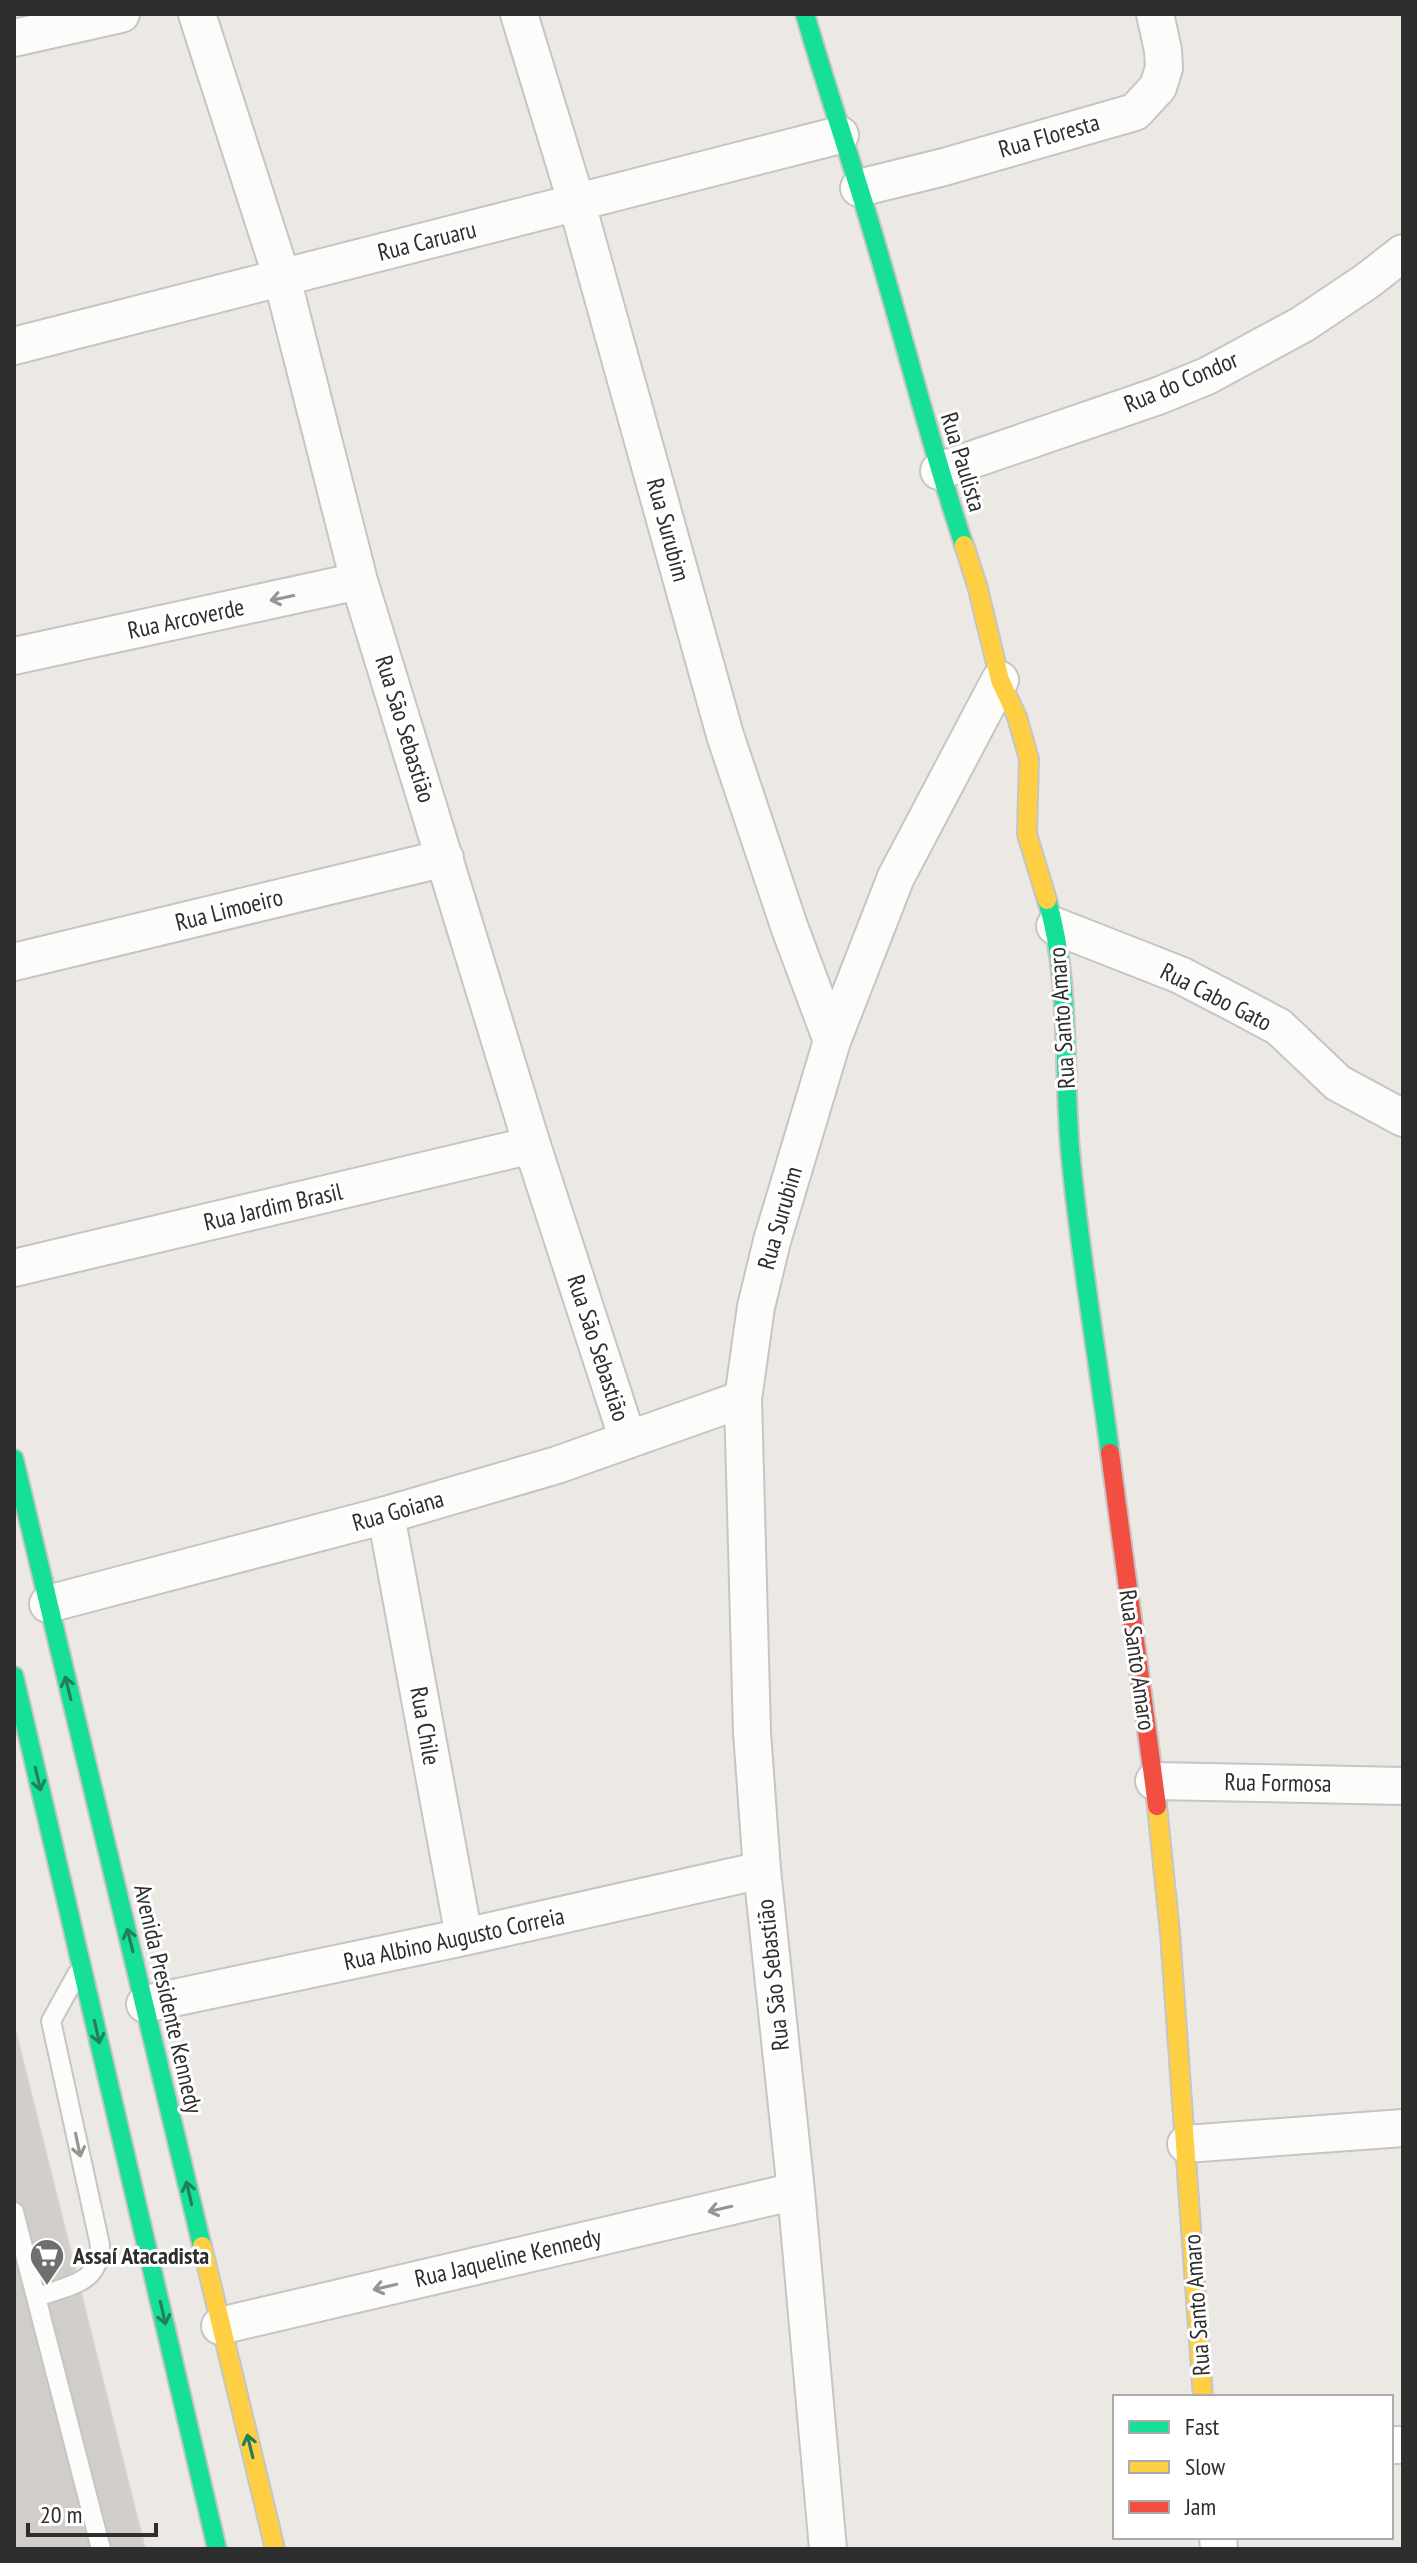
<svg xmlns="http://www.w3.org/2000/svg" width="1417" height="2563" font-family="'PT Sans Narrow',sans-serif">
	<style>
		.building { fill: #d1ceca; stroke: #d7d4d0; stroke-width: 2 }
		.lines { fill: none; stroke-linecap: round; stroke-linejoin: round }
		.lane-casing { stroke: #c6c5c5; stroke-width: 22 }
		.street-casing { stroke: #c6c5c5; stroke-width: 40 }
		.fast-casing { stroke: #c6c5c5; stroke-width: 22 }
		.slow-casing { stroke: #c6c5c5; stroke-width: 22 }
		.jam-casing { stroke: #c6c5c5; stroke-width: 22 }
		.lane { stroke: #fcfcfb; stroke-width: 18 }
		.street { stroke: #fcfcfb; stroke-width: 36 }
		.fast { stroke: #16e098; stroke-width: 18 }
		.slow { stroke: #ffcf43; stroke-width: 18 }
		.jam { stroke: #f24e42; stroke-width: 18 }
		.oneway { stroke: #959594 }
		.oneway2 { stroke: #237e5e }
		.labels { text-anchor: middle; stroke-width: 6; stroke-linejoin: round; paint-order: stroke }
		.street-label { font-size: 24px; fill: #2e2e2e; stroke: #fff }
		.poi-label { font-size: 24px; font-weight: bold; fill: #2e2e2e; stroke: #fff; text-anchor: start }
	</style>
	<rect width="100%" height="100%" fill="#ece8e4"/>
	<path class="building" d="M14 2025 145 2549H14Z"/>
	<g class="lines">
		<defs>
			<path id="lane" d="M14 2212 101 2549
				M38 2297C70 2284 99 2285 100 2245L51 2021 77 1974"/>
			<path id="street" d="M197 14 282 278 359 581 532 1145 628 1440
				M519 14 577 204 725 735 789 926 832 1041
				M14 38 121 14
				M859 188 944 167 1135 112 1158 87 1164 68 1163 50 1155 14
				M14 346 840 135
				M939 471 1158 396 1207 376 1303 324 1367 281 1403 253
				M14 656 359 581
				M1055 926 1180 975 1234 1003 1279 1027 1338 1083 1403 1118
				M14 962 445 858
				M14 1268 532 1145
				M386 1515 464 1937
				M48 1604 386 1515 557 1465 743 1399
				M1154 1781 1403 1786
				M145 2004 464 1937 762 1870
				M1186 2144 1403 2128
				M220 2326 796 2191
				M1391 2445H1403
				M1218 2537 1219 2549
				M828 2549 796 2191 762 1870 752 1732 743 1399 756 1307 772 1241 832 1041 896 877 1000 680"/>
			<path id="fast" d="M805 14C822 73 841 130 859 188 897 307 924 427 964 545
				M1047 900C1071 980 1063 1066 1070 1149 1079 1250 1097 1352 1110 1453
				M14 1459 202 2246
				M14 1676 217 2549"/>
			<path id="slow" d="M964 545 977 585 1000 680 1017 717 1029 759 1027 834 1047 900
				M1157 1806 1170 1933 1203 2397
				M202 2246 275 2549"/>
			<path id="jam" d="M1110 1453 1157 1806"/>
		</defs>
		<use href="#lane" class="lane-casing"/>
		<use href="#street" class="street-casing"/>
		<use href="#fast" class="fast-casing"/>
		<use href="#slow" class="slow-casing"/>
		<use href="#jam" class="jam-casing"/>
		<use href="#lane" class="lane"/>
		<use href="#street" class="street"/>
		<use href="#fast" class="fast"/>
		<use href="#slow" class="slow"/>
		<use href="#jam" class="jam"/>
	</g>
	<defs><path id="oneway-shaft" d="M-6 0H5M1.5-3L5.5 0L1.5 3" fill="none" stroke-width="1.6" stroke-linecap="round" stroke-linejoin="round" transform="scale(2)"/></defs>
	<g class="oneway">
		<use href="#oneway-shaft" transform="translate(282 598) rotate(168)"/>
		<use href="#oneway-shaft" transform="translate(78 2145) rotate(78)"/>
		<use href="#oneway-shaft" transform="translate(720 2209) rotate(167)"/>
		<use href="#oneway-shaft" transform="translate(385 2287) rotate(167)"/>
	</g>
	<g class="oneway2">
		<use href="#oneway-shaft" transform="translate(68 1688) rotate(-104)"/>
		<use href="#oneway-shaft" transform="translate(38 1779) rotate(77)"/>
		<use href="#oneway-shaft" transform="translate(130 1940) rotate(-104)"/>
		<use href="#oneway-shaft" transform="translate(97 2032) rotate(77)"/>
		<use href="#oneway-shaft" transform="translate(189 2193) rotate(-103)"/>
		<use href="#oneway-shaft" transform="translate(163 2313) rotate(77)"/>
		<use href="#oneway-shaft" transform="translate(250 2446) rotate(-104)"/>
	</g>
	<defs>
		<symbol id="supermarket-pin" viewBox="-11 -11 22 30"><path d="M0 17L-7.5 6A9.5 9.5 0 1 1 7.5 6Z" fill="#706f6e" stroke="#fff"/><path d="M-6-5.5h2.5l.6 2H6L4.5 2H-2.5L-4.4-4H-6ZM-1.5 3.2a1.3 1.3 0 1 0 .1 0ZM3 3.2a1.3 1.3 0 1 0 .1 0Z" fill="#fff"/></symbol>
	</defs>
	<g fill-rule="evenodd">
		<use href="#supermarket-pin" x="27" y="2236" width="40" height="54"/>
	</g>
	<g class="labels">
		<g class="street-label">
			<text transform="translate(1049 136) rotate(-16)" y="8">Rua Floresta</text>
			<text transform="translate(427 241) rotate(-14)" y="8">Rua Caruaru</text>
			<text transform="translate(1181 382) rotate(-23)" y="8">Rua do Condor</text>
			<text transform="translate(963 462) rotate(73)" y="8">Rua Paulista</text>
			<text transform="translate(668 530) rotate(75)" y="8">Rua Surubim</text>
			<text transform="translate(186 619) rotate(-12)" y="8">Rua Arcoverde</text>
			<text transform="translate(405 729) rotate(73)" y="8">Rua São Sebastião</text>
			<text transform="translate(229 910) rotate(-14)" y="8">Rua Limoeiro</text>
			<text transform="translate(1216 997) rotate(27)" y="8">Rua Cabo Gato</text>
			<text transform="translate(1062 1018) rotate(-94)" y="8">Rua Santo Amaro</text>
			<text transform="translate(273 1207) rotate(-13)" y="8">Rua Jardim Brasil</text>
			<text transform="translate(780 1218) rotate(-74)" y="8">Rua Surubim</text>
			<text transform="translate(598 1348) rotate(72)" y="8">Rua São Sebastião</text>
			<text transform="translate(398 1511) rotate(-16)" y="8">Rua Goiana</text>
			<text transform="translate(1137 1660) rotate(82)" y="8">Rua Santo Amaro</text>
			<text transform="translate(425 1726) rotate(80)" y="8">Rua Chile</text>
			<text transform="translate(1278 1783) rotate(1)" y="8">Rua Formosa</text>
			<text transform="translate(454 1939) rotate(-12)" y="8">Rua Albino Augusto Correia</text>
			<text transform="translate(773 1975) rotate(-96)" y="8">Rua São Sebastião</text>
			<text transform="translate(168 1999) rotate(77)" y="8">Avenida Presidente Kennedy</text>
			<text transform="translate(508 2258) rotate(-13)" y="8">Rua Jaqueline Kennedy</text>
			<text transform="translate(1197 2305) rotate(-94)" y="8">Rua Santo Amaro</text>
		</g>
		<g class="poi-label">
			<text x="73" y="2264">Assaí Atacadista</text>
		</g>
	</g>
	<rect width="1417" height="2563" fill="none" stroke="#2e2e2e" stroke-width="32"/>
	<rect x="1113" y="2395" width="280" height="144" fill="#ffffff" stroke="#ababab" stroke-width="2"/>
	<rect x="1129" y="2421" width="40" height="12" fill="#16e098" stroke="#ababab" stroke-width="2"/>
	<text x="1185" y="2435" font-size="24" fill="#2e2e2e">Fast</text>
	<rect x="1129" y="2461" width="40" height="12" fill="#ffcf43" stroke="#ababab" stroke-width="2"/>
	<text x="1185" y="2475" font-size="24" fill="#2e2e2e">Slow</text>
	<rect x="1129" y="2501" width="40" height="12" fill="#f24e42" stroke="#ababab" stroke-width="2"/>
	<text x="1185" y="2515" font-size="24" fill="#2e2e2e">Jam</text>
	<path d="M28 2523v12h128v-12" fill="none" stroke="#2e2e2e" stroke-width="4"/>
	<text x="40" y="2523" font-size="24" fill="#2e2e2e" stroke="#ffffff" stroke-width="6" paint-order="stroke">20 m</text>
</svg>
